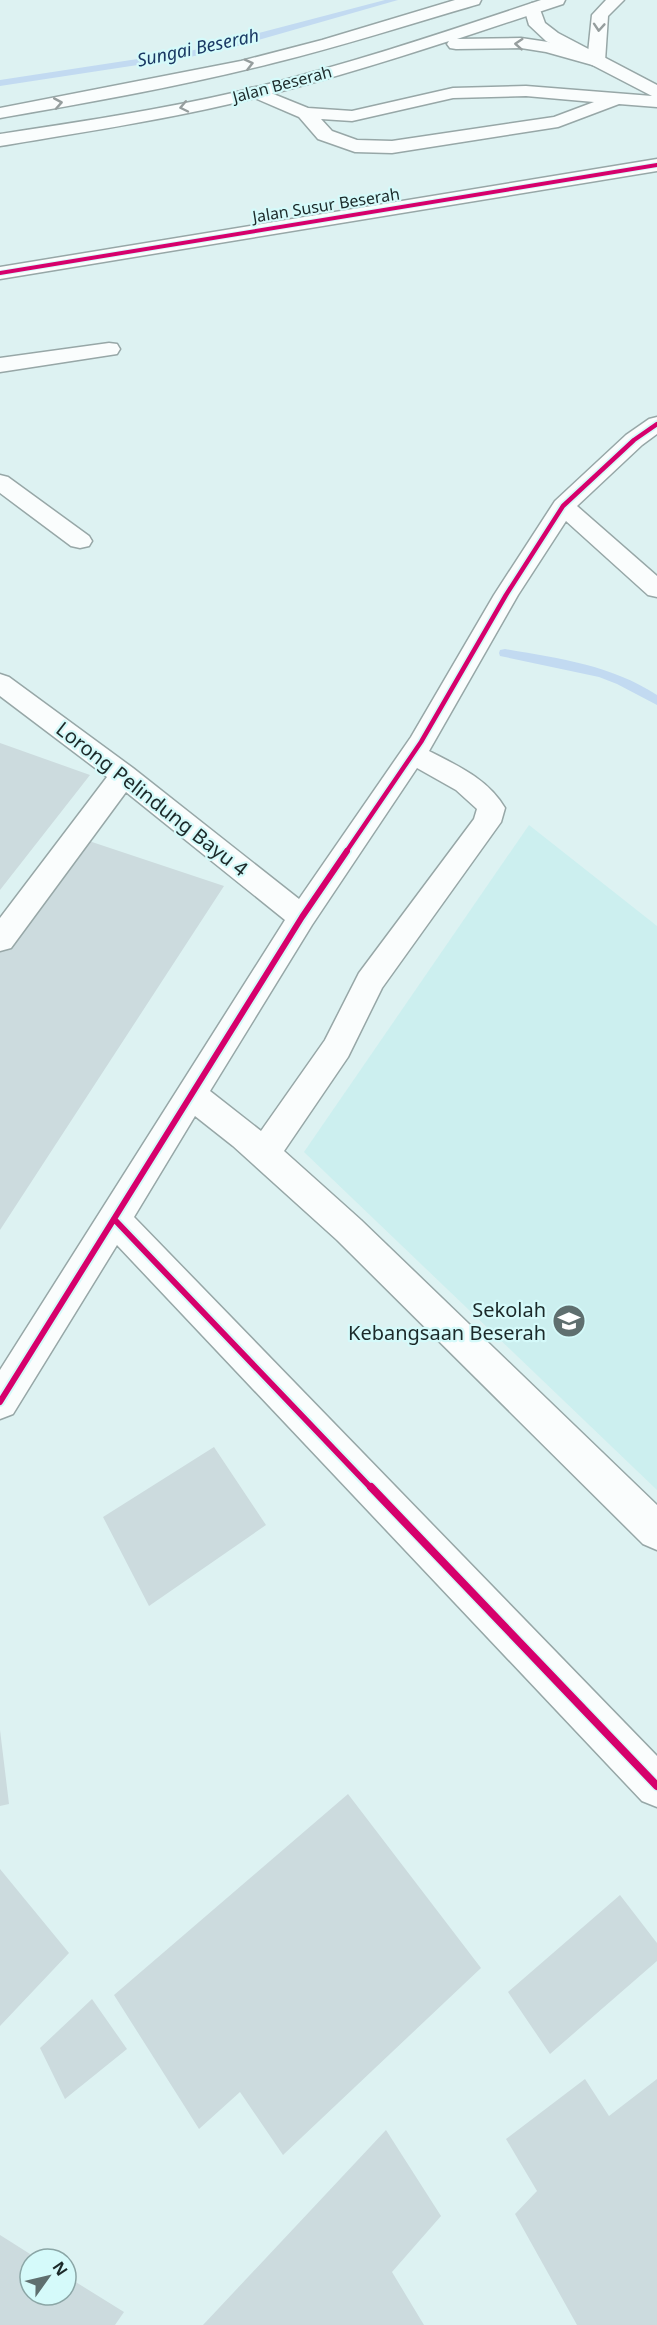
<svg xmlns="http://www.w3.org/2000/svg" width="657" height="2325" font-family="'Noto Sans',sans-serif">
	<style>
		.built { fill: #ccefef }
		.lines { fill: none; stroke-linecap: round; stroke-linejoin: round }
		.stream { fill: #c2daf1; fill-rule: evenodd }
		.building { fill: #ccdbde }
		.minor-casing { stroke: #97a7a7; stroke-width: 3 }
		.highway-casing { stroke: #97a7a7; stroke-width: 3 }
		.minor { fill: #fafdfd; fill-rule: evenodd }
		.highway { fill: #fafdfd; fill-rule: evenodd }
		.cycleway-far3-casing { stroke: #d5fafa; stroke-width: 6 }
		.cycleway-far2-casing { stroke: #d5fafa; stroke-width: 8 }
		.cycleway-far1-casing { stroke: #d5fafa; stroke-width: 10 }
		.cycleway-casing { stroke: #d5fafa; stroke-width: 11 }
		.cycleway-far3 { stroke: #d6006c; stroke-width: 4 }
		.cycleway-far2 { stroke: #d6006c; stroke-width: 4.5 }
		.cycleway-far1 { stroke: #d6006c; stroke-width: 6 }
		.cycleway { stroke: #d6006c; stroke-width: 8 }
		.oneway { stroke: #969e9e }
		.labels { text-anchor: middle; stroke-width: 4.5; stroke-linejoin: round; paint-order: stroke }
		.far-street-label { font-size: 16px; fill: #1b2929; stroke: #d5fafa }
		.far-water-label { font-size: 18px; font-style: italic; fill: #193863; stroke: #d5fafa }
		.street-label { font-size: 20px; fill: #1b2929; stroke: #d5fafa }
		.poi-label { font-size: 20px; fill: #1b2929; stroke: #d5fafa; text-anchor: end }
	</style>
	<rect width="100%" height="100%" fill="#ddf2f2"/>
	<path class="built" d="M529 825 657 926V1490L304 1152Z"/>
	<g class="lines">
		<path class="stream" d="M385 0H398L237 46 190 57 0 86V80L190 51Z
			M505 649C558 658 611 665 657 695V705L617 684 599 677 500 656 499 653 500 650Z"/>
	</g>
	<path class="building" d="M0 743 90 775 0 890Z
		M77 837 224 886 0 1230V940Z
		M214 1447 266 1525 149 1606 103 1517Z
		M0 1730 9 1804 0 1806Z
		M348 1794 481 1968 283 2155 240 2092 199 2129 114 1995Z
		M0 1869 69 1953 0 2026Z
		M620 1895 657 1943V1961L550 2054 508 1992Z
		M92 1999 127 2049 65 2099 40 2048Z
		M585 2079 609 2116 657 2079V2325H577L515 2214 537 2191 506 2139Z
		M386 2130 441 2216 392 2272 424 2325H203Z
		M0 2235 38 2259H30V2295H66V2276L124 2312 115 2325H0Z"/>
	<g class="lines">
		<defs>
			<path id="minor" d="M532 3 538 4 545 23 558 33 657 85V107L619 104 558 127 392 153 355 152 318 139 299 117 250 96 247 92 250 88 256 87 308 108 352 111 453 88 526 86 652 96 546 41 529 25 524 8ZM526 96 594 102 554 117 392 141 357 140 332 131 321 119 352 121 453 98Z
				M657 159V171L0 279V267Z
				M109 343 117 344 120 349 117 354 0 372V358Z
				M657 417V434L642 445 577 506 657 576V597L648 595 566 521 518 595 429 751C458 766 488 779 505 808L501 822 382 988 348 1057 284 1151 361 1220 657 1505V1550L643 1544 337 1240 233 1146 195 1116 134 1217 657 1756V1807L642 1801 117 1245 13 1414 0 1419V1370L285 920 126 792 11 948 0 951V918L107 777 0 696V674L9 677 133 768 299 899 411 737 494 595 555 501 626 435 649 419ZM417 768 456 790 477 809 474 819 359 973 325 1040 261 1131 210 1091 312 925Z
				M0 475 8 477 89 536 92 541 89 546 80 548 71 546 0 493Z"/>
			<path id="highway" d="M455 0H481L479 4C410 24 342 46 273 63 183 86 91 102 0 118V108L241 61 322 40Z
				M541 0H565L563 4 457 39 521 38 548 42 588 53 592 15 606 0H624L608 16 605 61 602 65 596 66 546 52 521 48 456 49 450 48 447 44 449 41C378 64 307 86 234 103 157 121 78 133 0 146V134C79 122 159 110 237 92 340 67 440 34 541 0Z"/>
		</defs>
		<use href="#minor" class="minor-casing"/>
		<use href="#highway" class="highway-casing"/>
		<use href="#minor" class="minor"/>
		<use href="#highway" class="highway"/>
		<defs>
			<path id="cycleway-far3" d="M0 273 657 165"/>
			<path id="cycleway-far2" d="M346 852 421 742 506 595 563 506 634 440 657 424"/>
			<path id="cycleway-far1" d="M114 1219 372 1489
				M0 1402 302 917 347 851"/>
			<path id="cycleway" d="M371 1487 657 1786"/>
		</defs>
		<use href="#cycleway-far3" class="cycleway-far3-casing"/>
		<use href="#cycleway-far2" class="cycleway-far2-casing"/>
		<use href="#cycleway-far1" class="cycleway-far1-casing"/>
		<use href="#cycleway" class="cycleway-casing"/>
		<use href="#cycleway-far3" class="cycleway-far3"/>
		<use href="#cycleway-far2" class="cycleway-far2"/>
		<use href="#cycleway-far1" class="cycleway-far1"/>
		<use href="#cycleway" class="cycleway"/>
	</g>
	<defs><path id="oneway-chevron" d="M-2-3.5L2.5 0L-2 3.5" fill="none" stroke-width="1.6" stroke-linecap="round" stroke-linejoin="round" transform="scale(1.5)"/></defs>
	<g class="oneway">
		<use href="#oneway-chevron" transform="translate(599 27) rotate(94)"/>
		<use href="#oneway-chevron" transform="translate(519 44) rotate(-176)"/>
		<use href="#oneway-chevron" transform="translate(249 64) rotate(-14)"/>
		<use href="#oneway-chevron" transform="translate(58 103) rotate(-10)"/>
		<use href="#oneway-chevron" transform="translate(184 107) rotate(168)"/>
	</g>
	<defs>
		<symbol id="school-disc" viewBox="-11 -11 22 22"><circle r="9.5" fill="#5f6f6f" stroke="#d5fafa"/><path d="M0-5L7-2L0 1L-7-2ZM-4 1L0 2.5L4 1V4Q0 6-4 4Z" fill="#fff"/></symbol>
	</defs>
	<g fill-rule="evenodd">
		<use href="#school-disc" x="550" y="1302" width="38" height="38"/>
	</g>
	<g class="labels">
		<g class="far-street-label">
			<text transform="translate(282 84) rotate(-15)" y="6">Jalan Beserah</text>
			<text transform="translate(326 205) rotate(-9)" y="6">Jalan Susur Beserah</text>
		</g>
		<g class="far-water-label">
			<text transform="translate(198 48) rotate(-12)" y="6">Sungai Beserah</text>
		</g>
		<g class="street-label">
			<text transform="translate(152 799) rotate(38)" y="7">Lorong Pelindung Bayu 4</text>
		</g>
		<g class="poi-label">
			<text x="546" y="1317">Sekolah<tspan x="546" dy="23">Kebangsaan Beserah</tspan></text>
		</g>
	</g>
	<g transform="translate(48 2277) rotate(56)"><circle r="28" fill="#d5fafa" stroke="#8ba6a6" stroke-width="1.5"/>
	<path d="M0-4.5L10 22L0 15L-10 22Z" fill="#5f6f6f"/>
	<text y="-9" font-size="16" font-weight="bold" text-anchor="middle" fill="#1b2929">N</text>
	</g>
</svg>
